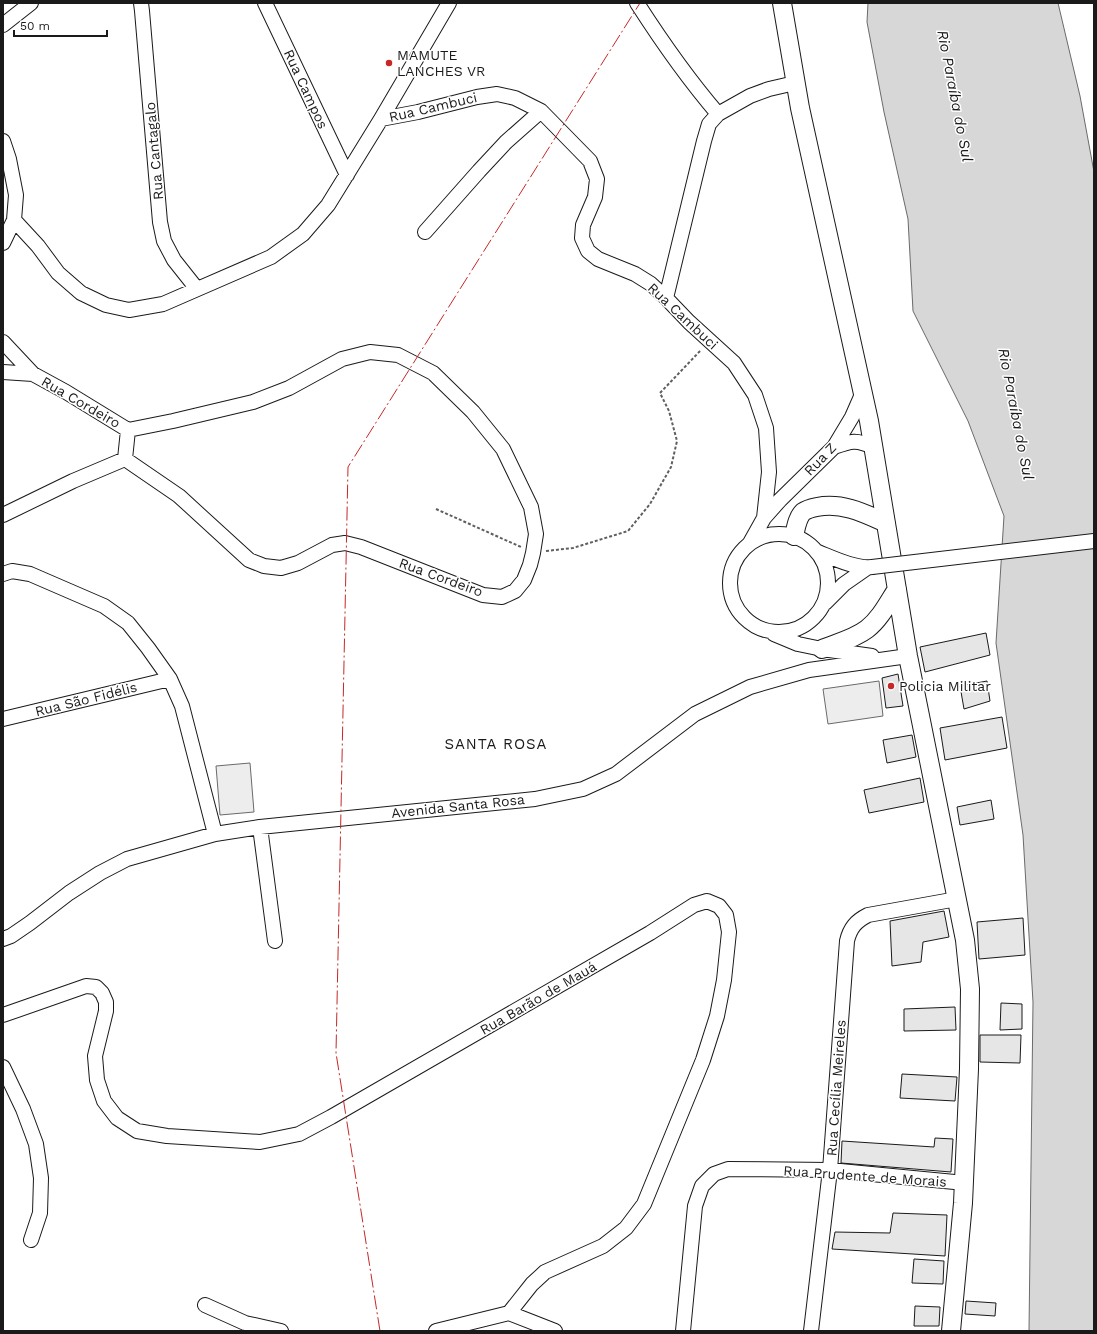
<svg xmlns="http://www.w3.org/2000/svg" width="1097" height="1334" font-family="'Work Sans',sans-serif">
	<style>
		.built { fill: #ededed; stroke: #6a6a6a }
		.water { fill: #d7d7d7; stroke: #6a6a6a }
		.building { fill: #e6e6e6; stroke: #1a1a1a }
		.lines { fill: none; stroke-linecap: round; stroke-linejoin: round }
		.minor-casing { stroke: #1a1a1a; stroke-width: 16 }
		.major-casing { stroke: #1a1a1a; stroke-width: 20 }
		.path { stroke: #5f5f5f; stroke-width: 2; stroke-dasharray: 3 2; stroke-linecap: butt }
		.minor { stroke: #fff; stroke-width: 14 }
		.major { stroke: #fff; stroke-width: 18 }
		.minor-bridge-casing { stroke: #1a1a1a; stroke-width: 16; stroke-linecap: butt }
		.minor-bridge { stroke: #fff; stroke-width: 14 }
		.power { stroke: #c62828; stroke-width: 1; stroke-dasharray: 14 3 2 3; stroke-linecap: butt }
		.poi-dot { fill: #c62828; stroke: #fff; stroke-width: 1.5 }
		.labels { text-anchor: middle; stroke-width: 3; stroke-linejoin: round; paint-order: stroke }
		.poi-label { font-size: 14px; fill: #1a1a1a; stroke: #fff; text-anchor: start }
		.street-label { font-size: 14px; fill: #1a1a1a; stroke: #fff }
		.water-label { font-size: 15px; font-style: italic; fill: #1a1a1a; stroke: #fff }
		.neighbourhood-label { font-size: 15px; letter-spacing: 1px; fill: #1a1a1a; stroke: #fff }
	</style>
	<rect width="100%" height="100%" fill="#fff"/>
	<path class="built" d="M879 681 883 716 828 724 823 689Z
		M250 763 254 812 220 815 216 766Z"/>
	<path class="water" d="M868 3H1058L1080 96 1094 172V1331H1029L1033 1002 1023 835 996 643 1004 516 968 421 913 311 908 219 884 112 867 22Z"/>
	<path class="building" d="M986 633 990 655 925 672 920 647Z
		M898 674 903 706 886 708 882 678Z
		M987 681 990 701 964 709 960 686Z
		M1002 717 1007 748 945 760 940 728Z
		M912 735 916 757 887 763 883 740Z
		M920 778 924 802 869 813 864 790Z
		M991 800 994 819 960 825 957 807Z
		M944 911 949 937 923 942 921 962 892 966 890 921Z
		M1023 918 1025 955 979 959 977 922Z
		M1001 1003 1022 1004V1029L1000 1030Z
		M955 1007 956 1030 904 1031V1009Z
		M980 1035H1021L1020 1063 980 1062Z
		M902 1074 957 1077 955 1101 900 1098Z
		M935 1138 953 1139 951 1172 841 1163 842 1141 934 1147Z
		M893 1213 947 1215 945 1256 832 1249 835 1232 890 1233Z
		M914 1259 944 1261 943 1284 912 1283Z
		M966 1301 996 1303 995 1316 965 1314Z
		M915 1306 940 1307 939 1326H914Z"/>
	<g class="lines">
		<defs>
			<path id="minor" d="M141 3 142 11 160 222 164 241 174 260 197 289
				M265 3 347 175
				M637 3C662 42 688 79 718 114
				M3 25 31 3
				M381 119 418 112 477 97 497 94 515 98 541 111 590 161 597 179 595 197 583 225 582 238 588 251 598 259 635 274 651 284 666 298 689 322 734 363 755 395 766 428 769 472 764 518
				M3 141 9 159 16 195 14 220 38 246 58 273 81 293 106 305 129 310 163 304 271 257 303 234 328 205 381 119 449 3
				M425 232 479 171 506 142 541 111
				M3 243 14 220
				M666 298 704 141 709 124 718 114 750 96 769 89 795 83
				M3 342 33 374 66 392 128 430 173 421 253 402 289 388 342 359 370 352 398 355 433 373 473 412 503 449 531 507 536 534 533 553 530 565 524 580 515 591 502 597 483 595 361 547 345 543 332 545 298 563 281 568 264 566 249 560 179 496 125 459
				M3 372 33 374
				M834 447C851 441 856 439 873 447
				M125 459 128 430
				M3 515 73 481 125 459
				M730 583a49 49 0 1 1 98 0a49 49 0 1 1-98 0Z
				M750 543 764 518 780 500 834 447 852 417 863 392
				M818 552C833 558 856 569 872 567
				M3 574 12 571 30 574 104 606 128 623 148 648 170 679 182 706 215 834
				M825 603 844 584 867 568
				M774 634 798 644 822 649 872 656
				M3 719 170 679
				M260 827 275 941
				M3 939 11 936 30 923 69 893 100 873 127 859 215 834 260 827 535 799 583 789 616 774 695 714 750 687 809 670 908 656
				M3 1015 86 986 96 987 102 993 106 1002V1011L95 1056 97 1080 104 1101 117 1118 137 1131 167 1136 260 1142 299 1134 331 1117 650 933 694 905 707 901 719 906 726 915 729 932 724 980 717 1016 703 1060 644 1204 626 1228 603 1246 545 1272 532 1284 509 1313
				M3 1067 23 1109 36 1144 41 1178 40 1213 31 1240
				M205 1305 245 1323 281 1331
				M436 1331 509 1313 555 1331
				M683 1331 695 1206 702 1186 714 1174 728 1169 830 1170 965 1183
				M811 1331 830 1170 847 941C850 928 856 921 868 915L957 899"/>
			<path id="major" d="M782 3 800 108 869 421 908 656 965 940 970 989 969 1069 963 1203 951 1331
				M794 536C796 528 797 518 803 512 807 509 812 508 817 507 842 502 864 513 886 523
				M822 649C837 643 854 639 867 629 880 619 888 603 897 589"/>
		</defs>
		<use href="#minor" class="minor-casing"/>
		<use href="#major" class="major-casing"/>
		<path class="path" d="M436 509 521 547
			M546 551 573 548 628 531 650 504 671 467 677 441 669 411 660 393 701 350"/>
		<use href="#minor" class="minor"/>
		<use href="#major" class="major"/>
		<defs>
			<path id="minor-bridge" d="M872 567 1094 541"/>
		</defs>
		<use href="#minor-bridge" class="minor-bridge-casing"/>
		<use href="#minor-bridge" class="minor-bridge"/>
		<path class="power" d="M380 1331 336 1053 348 467 640 3"/>
	</g>
	<g class="poi-dot">
		<circle cx="389" cy="63" r="4"/>
		<circle cx="891" cy="686" r="4"/>
	</g>
	<g class="labels">
		<g class="poi-label">
			<text x="397" y="60">MAMUTE<tspan x="397" dy="16">LANCHES VR</tspan></text>
			<text x="899" y="691">Policia Militar</text>
		</g>
		<g class="street-label">
			<text transform="translate(306 89) rotate(65)" y="5">Rua Campos</text>
			<text transform="translate(433 107) rotate(-13)" y="5">Rua Cambuci</text>
			<text transform="translate(154 151) rotate(-95)" y="5">Rua Cantagalo</text>
			<text transform="translate(683 316) rotate(43)" y="5">Rua Cambuci</text>
			<text transform="translate(81 402) rotate(30)" y="5">Rua Cordeiro</text>
			<text transform="translate(820 459) rotate(-46)" y="5">Rua Z</text>
			<text transform="translate(441 577) rotate(20)" y="5">Rua Cordeiro</text>
			<text transform="translate(86 699) rotate(-14)" y="5">Rua São Fidélis</text>
			<text transform="translate(458 806) rotate(-6)" y="5">Avenida Santa Rosa</text>
			<text transform="translate(538 998) rotate(-30)" y="5">Rua Barão de Mauá</text>
			<text transform="translate(836 1088) rotate(-86)" y="5">Rua Cecília Meireles</text>
			<text transform="translate(865 1176) rotate(4)" y="5">Rua Prudente de Morais</text>
		</g>
		<g class="water-label">
			<text transform="translate(955 96) rotate(79)" y="5">Rio Paraíba do Sul</text>
			<text transform="translate(1016 414) rotate(79)" y="5">Rio Paraíba do Sul</text>
		</g>
		<g class="neighbourhood-label">
			<text x="496" y="749">SANTA ROSA</text>
		</g>
	</g>
	<rect width="1097" height="1334" fill="none" stroke="#1a1a1a" stroke-width="8"/>
	<path d="M14 30v6h93v-6" fill="none" stroke="#1a1a1a" stroke-width="2"/>
	<text x="20" y="30" font-size="12" fill="#1a1a1a" stroke="#ffffff" stroke-width="3" paint-order="stroke">50 m</text>
</svg>
